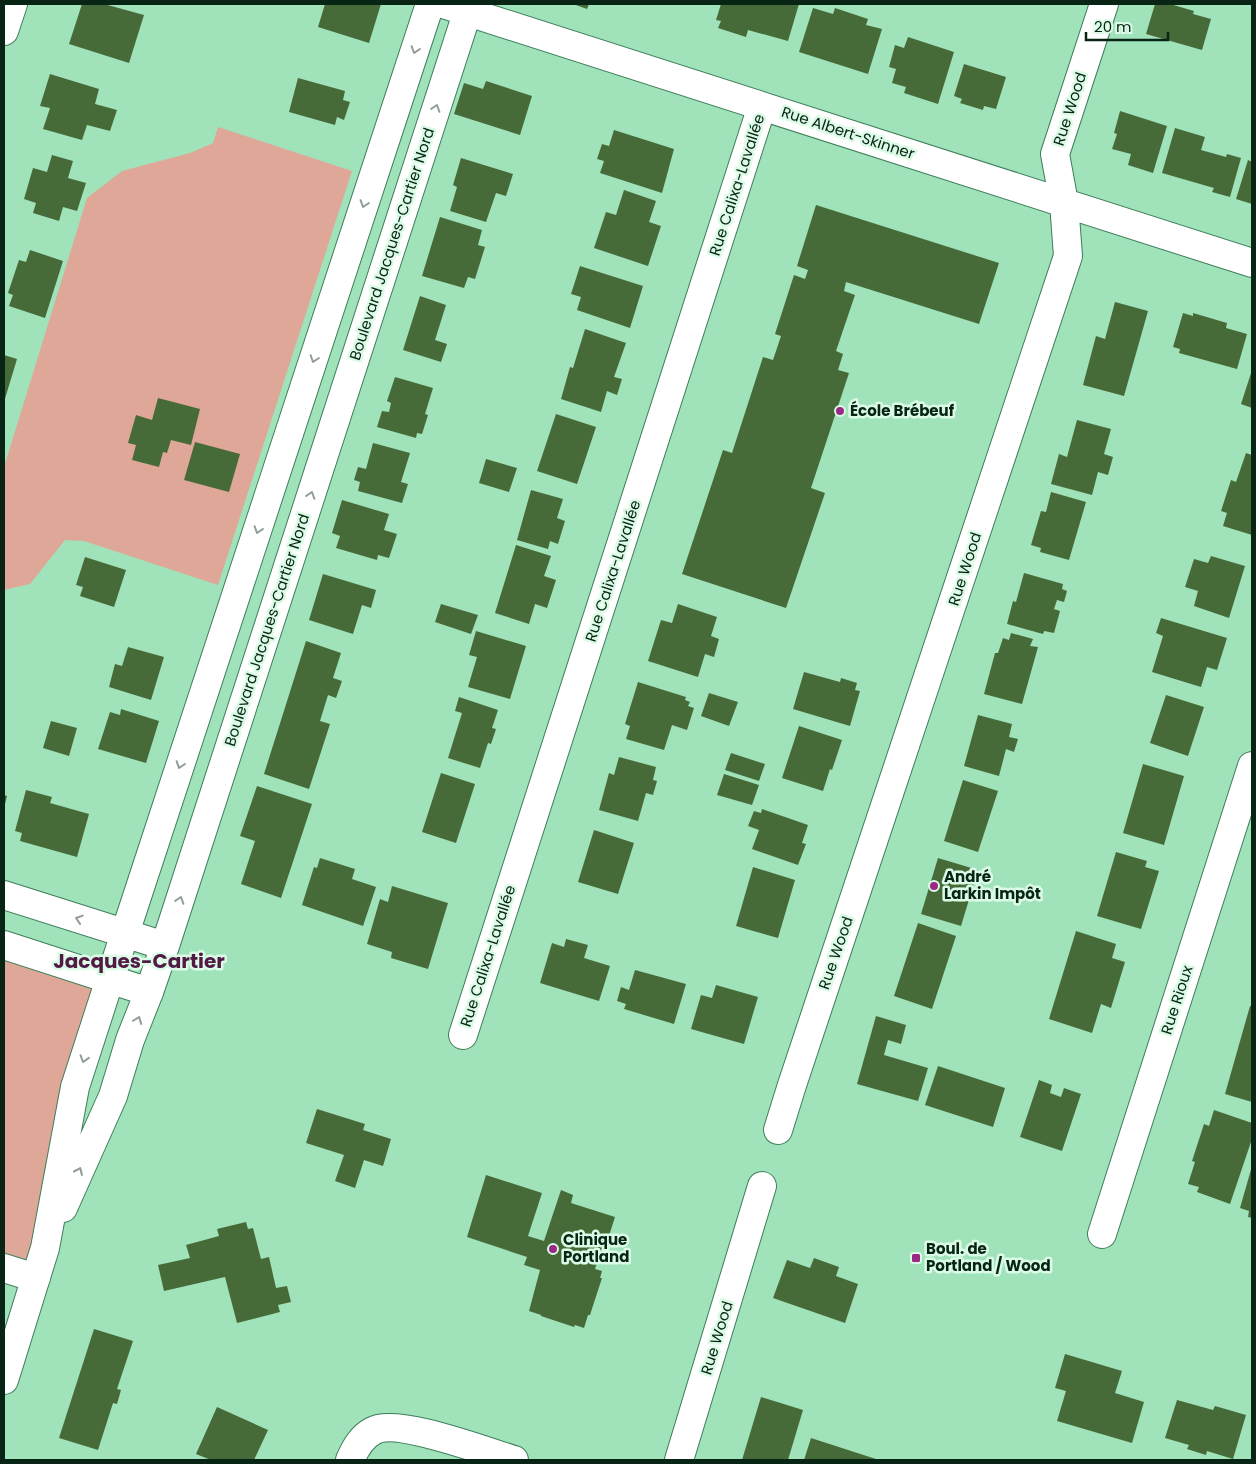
<svg xmlns="http://www.w3.org/2000/svg" width="1256" height="1464" font-family="Poppins,sans-serif">
	<style>
		.green { fill: #dea797 }
		.building { fill: #476b38 }
		.lines { fill: none; stroke-linecap: round; stroke-linejoin: round }
		.minor-casing { stroke: #3e7e5a; stroke-width: 30 }
		.major-casing { stroke: #3e7e5a; stroke-width: 30 }
		.minor { stroke: #fff; stroke-width: 28 }
		.major { stroke: #fff; stroke-width: 28 }
		.oneway { stroke: #909c96 }
		.poi-dot { fill: #9b2884; stroke: #dbfbe6; stroke-width: 2 }
		.labels { text-anchor: middle; stroke-width: 5; stroke-linejoin: round; paint-order: stroke }
		.street-label { font-size: 15px; fill: #082415; stroke: #dbfbe6 }
		.poi-label { font-size: 15px; font-weight: bold; fill: #082415; stroke: #dbfbe6; text-anchor: start }
		.district-label { font-size: 20px; font-weight: bold; fill: #511a45; stroke: #dbfbe6 }
	</style>
	<rect width="100%" height="100%" fill="#a0e3ba"/>
	<path class="green" d="M218 127 352 171 218 585 84 541 65 540 30 584 4 590V467L87 198 122 171 190 153 213 143Z
		M4 945 110 979 36 1278 4 1268Z"/>
	<path class="building" d="M82 4H104L144 15 129 63 69 44Z
		M325 4H381L369 43 318 27Z
		M573 4H589L587 9Z
		M721 4H799L788 41 748 30 746 37 718 28 721 21 716 20Z
		M1155 4H1170L1194 11 1193 14 1211 19 1202 50 1146 34Z
		M813 8 833 14 835 8 868 19 866 25 882 29 868 74 799 52Z
		M908 37 954 52 938 104 904 93 906 87 892 83 896 69 889 67 895 45 904 48Z
		M964 64 1006 77 996 109 984 106 983 110 960 103 962 99 954 96Z
		M50 74 99 89 95 104 117 110 110 131 87 125 82 140 43 129 50 108 40 106Z
		M298 78 345 91 343 100 350 102 344 120 337 117 335 125 289 112Z
		M486 81 532 96 520 135 454 114 464 83 483 89Z
		M1120 111 1167 126 1153 173 1128 165 1131 154 1112 149 1117 134 1114 133Z
		M1175 128 1205 137 1201 150 1226 157 1227 154 1241 158 1230 197 1212 192 1214 188 1162 173Z
		M614 130 674 149 662 193 600 173 604 161 597 159 602 144 609 146Z
		M52 155 73 161 68 178 86 183 77 211 63 207 59 221 33 213 36 203 24 199 33 168 47 172Z
		M461 158 513 174 506 196 496 193 486 222 450 211 457 187 453 185Z
		M1248 160 1252 162V204L1236 199Z
		M624 190 656 201 649 222 661 226 648 266 594 248 606 212 616 215Z
		M816 205 999 263 979 324 846 282 844 291 855 295 836 351 843 354 838 370 849 373 811 488 825 493 786 608 682 574 723 450 732 453 763 357 773 360 781 336 775 334 794 275 805 279 808 270 797 266Z
		M440 217 482 230 478 245 485 247 475 279 468 277 464 288 422 276Z
		M30 250 63 261 45 318 9 306 13 295 8 293 19 260 26 262Z
		M580 266 643 286 630 328 577 310 581 297 571 294Z
		M420 296 446 305 435 340 447 344 441 362 403 350Z
		M1115 302 1148 311 1124 396 1083 385 1096 336 1105 339Z
		M1183 313 1193 316V313L1227 323 1226 328 1247 334 1237 369 1179 353 1180 349 1173 347Z
		M585 329 626 343 614 377 622 379 617 395 607 391 601 412 561 399 570 367 573 368Z
		M4 355 17 359 4 402Z
		M1252 370V408L1241 404Z
		M395 377 433 388 425 414 428 415 422 434 417 433 416 438 377 427 382 411 389 412 391 403 387 401Z
		M158 398 200 409 191 445 171 440 167 453 163 452 159 467 132 460 136 445 128 443 136 415 152 420Z
		M556 414 596 427 577 484 537 471Z
		M1077 420 1111 429 1104 454 1113 457 1108 475 1098 472 1092 495 1051 484 1059 454 1067 457Z
		M195 442 240 454 229 492 184 480Z
		M373 443 410 453 401 482 408 484 402 503 358 491 360 482 354 480 358 467 366 469Z
		M1246 453 1252 455V535L1223 526 1227 513 1221 511 1231 480 1236 482Z
		M486 459 517 468 509 492 479 483Z
		M531 490 563 499 557 518 565 521 558 544 550 541 548 549 517 540Z
		M1051 492 1086 502 1069 560 1040 552 1041 548 1031 545 1041 511 1046 512Z
		M342 500 389 514 384 530 397 534 389 558 378 555 377 560 336 548 340 536 332 533Z
		M516 545 551 556 544 576 556 580 547 608 535 604 529 624 495 613Z
		M1211 556 1245 566 1229 618 1194 606 1198 591 1185 587 1194 559 1208 563Z
		M85 557 126 570 114 607 80 596 83 587 76 585Z
		M1024 573 1063 584 1062 589 1067 591 1064 602 1057 600 1054 609 1060 611 1054 633 1044 631 1043 634 1007 624 1013 601 1016 602Z
		M323 574 376 590 371 608 362 605 353 634 309 620Z
		M441 604 478 615 471 634 435 622Z
		M678 604 717 617 711 636 719 639 714 657 705 654 698 677 648 661 661 620 672 623Z
		M1161 618 1227 638 1217 670 1207 667 1201 687 1152 672 1163 636 1156 633Z
		M476 631 526 646 510 699 468 687 477 657 469 655Z
		M1011 633 1033 639 1030 646 1038 647 1022 704 984 694 995 653H998L1003 638 1009 640Z
		M306 641 341 653 333 678 342 681 336 698 328 695 320 721 330 724 309 789 264 774Z
		M128 647 164 657 151 700 109 687 115 664 122 666Z
		M804 672 840 682 841 678 857 683 855 690 860 691 850 726 793 709Z
		M638 682 686 697 685 700 690 702 688 706 694 708 687 730 672 725 664 750 626 739 630 726 625 724Z
		M709 693 738 702 729 726 701 716Z
		M1166 695 1204 707 1188 756 1150 743Z
		M459 697 498 710 492 728 496 729 491 744 488 743 480 768 448 758 462 713 455 711Z
		M121 709 159 721 146 763 98 749 110 712 120 715Z
		M978 715 1012 724 1009 737 1018 739 1014 752 1006 749 999 776 964 766Z
		M51 721 77 728 69 756 43 748Z
		M799 726 842 740 832 770 830 769 823 791 782 778Z
		M731 753 765 764 759 781 725 770Z
		M619 757 656 767 653 780 657 781 653 795 646 793 638 821 599 810 609 773 614 775Z
		M1143 764 1184 776 1164 845 1123 833Z
		M441 773 475 784 456 843 422 832Z
		M724 774 759 785 752 805 717 795Z
		M963 780 998 791 978 852 944 841Z
		M257 786 312 804 281 898 241 884 255 841 240 836Z
		M26 790 52 797 50 803 89 814 77 857 20 841 22 833 15 831Z
		M4 795 7 796 4 808Z
		M762 809 808 825 802 843 806 844 798 865 752 849 759 830 748 826 754 811 761 813Z
		M594 830 634 843 618 894 578 882Z
		M1116 852 1147 861 1145 867 1159 871 1141 929 1097 916Z
		M320 858 355 869 352 879 376 887 363 926 302 905 314 867 317 868Z
		M938 858 978 870 961 926 921 914Z
		M753 867 795 880 778 938 736 926Z
		M392 886 448 903 428 969 391 958 392 952 367 944 380 899 388 902Z
		M918 923 956 936 932 1009 894 996Z
		M1076 931 1116 944 1112 958 1125 962 1111 1008 1101 1004 1092 1033 1049 1019Z
		M566 939 588 945 584 958 610 966 599 1001 540 983 552 943 564 947Z
		M635 970 686 984 674 1024 624 1009 626 1004 617 1001 621 987 629 990Z
		M716 985 758 997 744 1044 691 1029 701 995 712 998Z
		M1250 1006H1252V1102L1225 1094Z
		M876 1016 906 1025 901 1044 888 1040 884 1055 928 1068 918 1101 857 1084Z
		M938 1066 1005 1088 993 1127 925 1105Z
		M1039 1080 1052 1085 1050 1093 1061 1097 1064 1088 1081 1094 1062 1151 1020 1137Z
		M317 1109 365 1124 363 1130 391 1139 383 1166 364 1160 355 1188 335 1181 344 1155 306 1143Z
		M1214 1110 1252 1123V1139L1230 1204 1197 1192 1199 1187 1188 1184 1195 1162 1192 1161 1204 1124 1209 1126Z
		M1252 1166V1218L1248 1217 1249 1211 1240 1208Z
		M486 1175 542 1193 528 1236 544 1241 561 1190 573 1195 571 1203 615 1217 607 1242 604 1241 595 1269 602 1271 600 1278H602L590 1315H588L584 1328 575 1325 574 1327 541 1316V1315L529 1311 540 1270 524 1265 527 1257 467 1237Z
		M246 1222 248 1229 253 1228 261 1259 269 1257 276 1288 287 1286 291 1302 278 1305 280 1312 237 1323 225 1277 164 1291 158 1265 190 1258 186 1245 219 1236 217 1229Z
		M814 1258 839 1267 836 1276 858 1284 845 1323 773 1298 787 1260 810 1268Z
		M94 1329 133 1341 117 1389 121 1390 117 1404 113 1403 98 1450 59 1438Z
		M1065 1354 1122 1371 1115 1393 1144 1402 1132 1443 1057 1421 1066 1391 1055 1388Z
		M761 1397 803 1410 788 1460H742Z
		M1177 1400 1213 1410 1215 1406 1246 1415 1233 1459 1207 1451 1206 1455 1187 1449 1189 1445 1165 1438Z
		M217 1407 268 1430 254 1460H211L196 1454Z
		M811 1438 879 1460H804Z"/>
	<g class="lines">
		<defs>
			<path id="minor" d="M443 4 1252 263
				M4 31 13 4
				M463 1035 762 106
				M778 1130 792 1085 1068 256 1064 203 1055 154 1104 4
				M63 1208 113 1096 130 1040 149 992
				M1102 1234 1252 766
				M4 1268 36 1278
				M4 1380 45 1248 75 1087 110 979
				M350 1460C355 1449 361 1437 373 1431 395 1417 487 1452 514 1460
				M679 1460 762 1186"/>
			<path id="major" d="M4 895 165 946
				M4 945 149 992 165 946 470 4
				M110 979 430 4"/>
		</defs>
		<use href="#minor" class="minor-casing"/>
		<use href="#major" class="major-casing"/>
		<use href="#minor" class="minor"/>
		<use href="#major" class="major"/>
	</g>
	<defs><path id="oneway-chevron" d="M-2-3.5L2.5 0L-2 3.5" fill="none" stroke-width="1.6" stroke-linecap="round" stroke-linejoin="round" transform="scale(1.25)"/></defs>
	<g class="oneway">
		<use href="#oneway-chevron" transform="translate(415 50) rotate(108)"/>
		<use href="#oneway-chevron" transform="translate(436 108) rotate(-72)"/>
		<use href="#oneway-chevron" transform="translate(364 204) rotate(108)"/>
		<use href="#oneway-chevron" transform="translate(314 359) rotate(108)"/>
		<use href="#oneway-chevron" transform="translate(311 495) rotate(-72)"/>
		<use href="#oneway-chevron" transform="translate(258 530) rotate(108)"/>
		<use href="#oneway-chevron" transform="translate(180 765) rotate(108)"/>
		<use href="#oneway-chevron" transform="translate(180 900) rotate(-72)"/>
		<use href="#oneway-chevron" transform="translate(79 919) rotate(-162)"/>
		<use href="#oneway-chevron" transform="translate(138 1020) rotate(-69)"/>
		<use href="#oneway-chevron" transform="translate(84 1059) rotate(107)"/>
		<use href="#oneway-chevron" transform="translate(79 1171) rotate(-66)"/>
	</g>
	<g class="poi-dot">
		<circle cx="840" cy="411" r="5"/>
		<circle cx="934" cy="886" r="5"/>
		<circle cx="553" cy="1249" r="5"/>
		<rect x="911" y="1253" width="10" height="10" rx="2.5"/>
	</g>
	<g class="labels">
		<g class="street-label">
			<text transform="translate(1070 109) rotate(-72)" y="5">Rue Wood</text>
			<text transform="translate(848 133) rotate(18)" y="5">Rue Albert-Skinner</text>
			<text transform="translate(737 185) rotate(-72)" y="5">Rue Calixa-Lavallée</text>
			<text transform="translate(392 244) rotate(-72)" y="5">Boulevard Jacques-Cartier Nord</text>
			<text transform="translate(965 569) rotate(-72)" y="5">Rue Wood</text>
			<text transform="translate(613 571) rotate(-72)" y="5">Rue Calixa-Lavallée</text>
			<text transform="translate(267 630) rotate(-72)" y="5">Boulevard Jacques-Cartier Nord</text>
			<text transform="translate(836 953) rotate(-71)" y="5">Rue Wood</text>
			<text transform="translate(488 956) rotate(-72)" y="5">Rue Calixa-Lavallée</text>
			<text transform="translate(1177 1000) rotate(-72)" y="5">Rue Rioux</text>
			<text transform="translate(717 1338) rotate(-73)" y="5">Rue Wood</text>
		</g>
		<g class="poi-label">
			<text x="850" y="416">École Brébeuf</text>
			<text x="944" y="882">André<tspan x="944" dy="17">Larkin Impôt</tspan></text>
			<text x="563" y="1245">Clinique<tspan x="563" dy="17">Portland</tspan></text>
			<text x="926" y="1254">Boul. de<tspan x="926" dy="17">Portland / Wood</tspan></text>
		</g>
		<g class="district-label">
			<text x="139" y="968">Jacques-Cartier</text>
		</g>
	</g>
	<rect width="1256" height="1464" fill="none" stroke="#082415" stroke-width="10"/>
	<path d="M1086 32v8h82v-8" fill="none" stroke="#082415" stroke-width="2.5"/>
	<text x="1094" y="32" font-size="15" fill="#082415" stroke="#dbfbe6" stroke-width="4" paint-order="stroke">20 m</text>
</svg>
